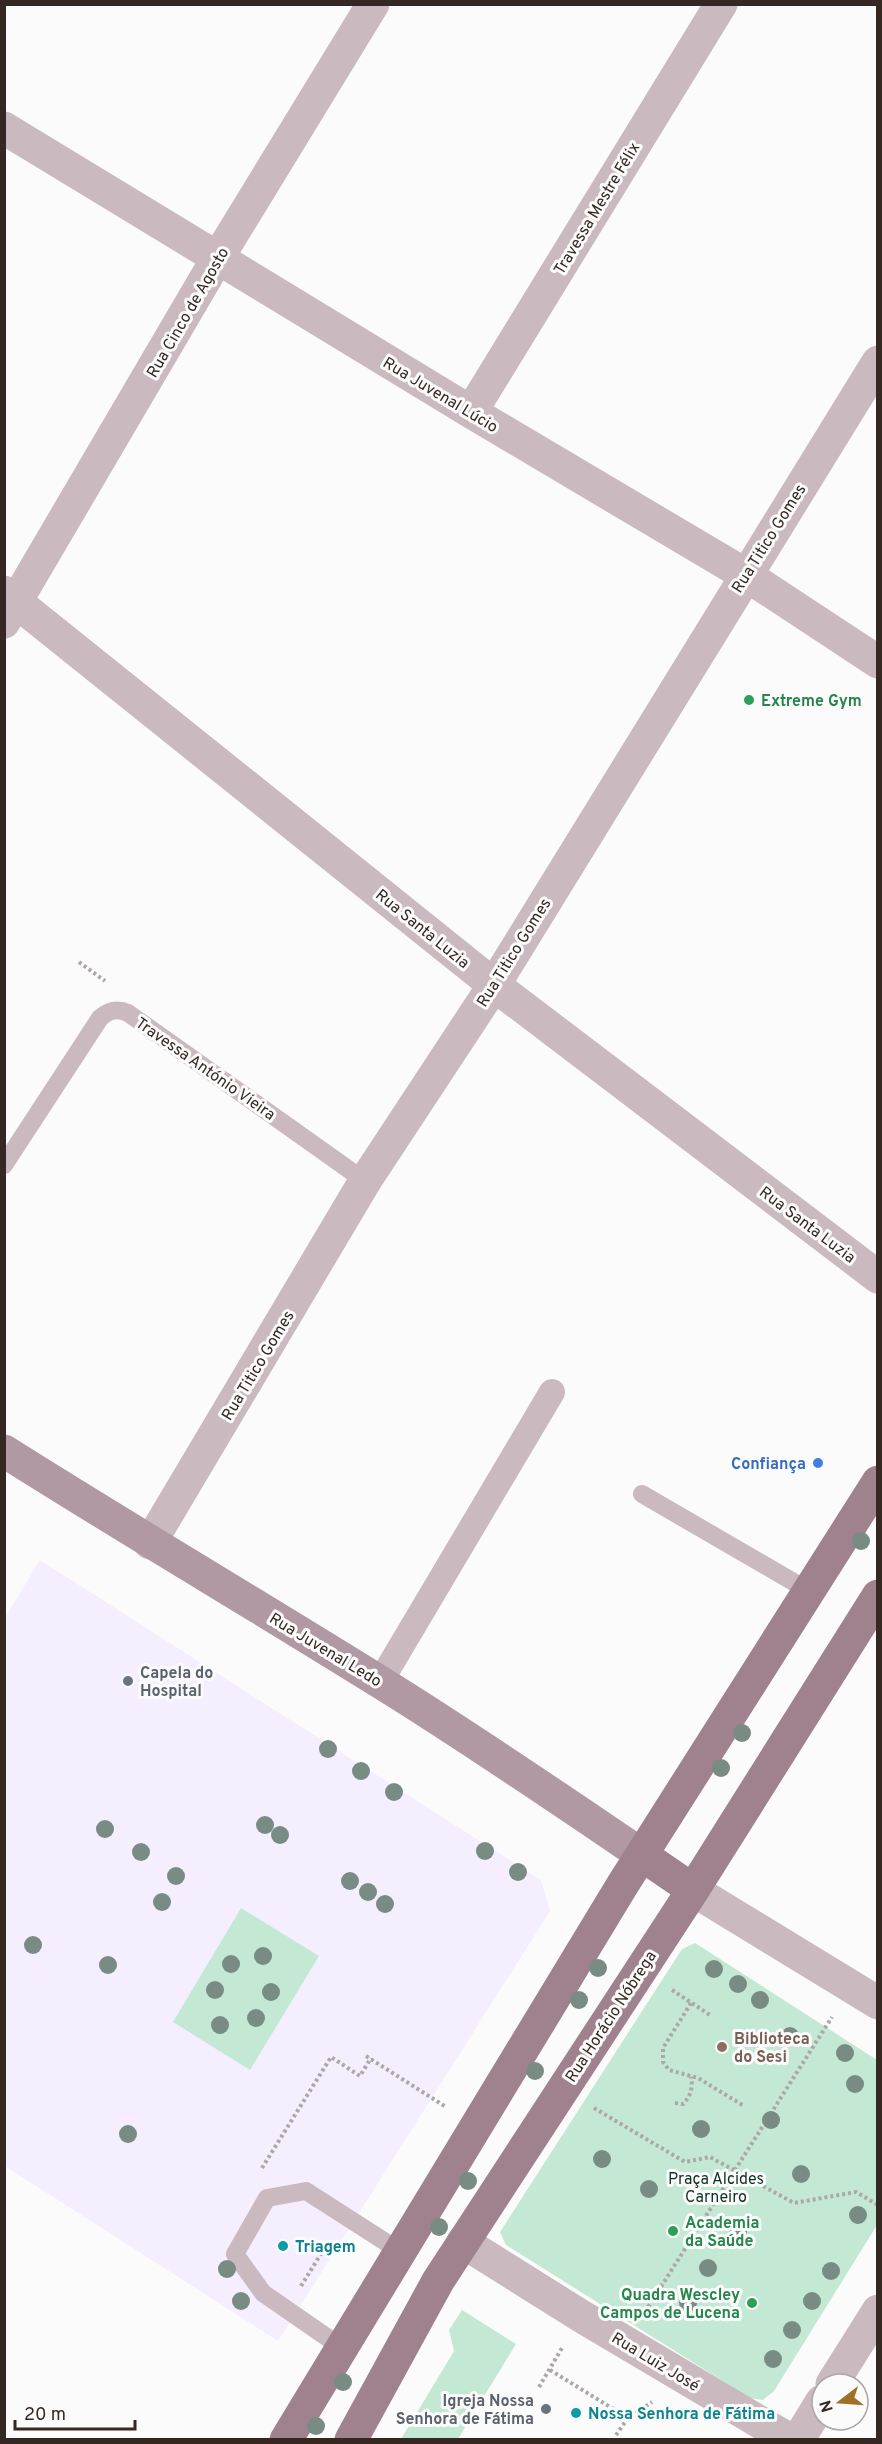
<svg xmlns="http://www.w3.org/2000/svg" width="882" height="2444" font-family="Overpass,sans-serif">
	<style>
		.medical { fill: #f5eeff }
		.green { fill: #c3e8d3 }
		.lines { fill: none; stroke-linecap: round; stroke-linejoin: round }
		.path { stroke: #ada7a5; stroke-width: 4; stroke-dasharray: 3 3; stroke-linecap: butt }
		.service { stroke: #cabac0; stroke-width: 18 }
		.pedestrian { stroke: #cabac0; stroke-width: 26 }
		.minor { stroke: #cabac0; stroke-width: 33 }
		.secondary { stroke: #b199a3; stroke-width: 33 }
		.primary { stroke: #9f828e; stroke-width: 33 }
		.tree { fill: #798c83 }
		.leisure-dot { fill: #2e9e5b; stroke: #fbfbfb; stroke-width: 2 }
		.shop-dot { fill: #3f7fe0; stroke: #fbfbfb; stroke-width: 2 }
		.worship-dot { fill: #6b7280; stroke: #fbfbfb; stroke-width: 2 }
		.education-dot { fill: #8d6e63; stroke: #fbfbfb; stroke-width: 2 }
		.culture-dot { fill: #0f9aa8; stroke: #fbfbfb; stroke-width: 2 }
		.labels { text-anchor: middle; stroke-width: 6; stroke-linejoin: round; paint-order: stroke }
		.street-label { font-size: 16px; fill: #352722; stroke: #fbfbfb }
		.leisure-label { font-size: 16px; font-weight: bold; fill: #27864d; stroke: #fbfbfb; text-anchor: start }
		.shop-label { font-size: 16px; font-weight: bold; fill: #366cbe; stroke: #fbfbfb; text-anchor: end }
		.worship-label { font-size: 16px; font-weight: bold; fill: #5b616d; stroke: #fbfbfb; text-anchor: start }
		.education-label { font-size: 16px; font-weight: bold; fill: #785e54; stroke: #fbfbfb; text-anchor: start }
		.park-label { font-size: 16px; fill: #0e3221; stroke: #fbfbfb }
		.culture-label { font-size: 16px; font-weight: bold; fill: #0d838f; stroke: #fbfbfb; text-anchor: start }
	</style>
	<rect width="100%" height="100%" fill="#fbfbfb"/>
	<path class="medical" d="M40 1560 541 1880 550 1911 278 2341 5 2166 4 1619Z"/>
	<path class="green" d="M241 1908 319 1956 250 2070 173 2022Z
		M695 1943 877 2060V2225L774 2391 763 2400 750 2398 506 2245 500 2232 682 1949Z
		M462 2310 516 2344 458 2439H401L454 2351 449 2330Z"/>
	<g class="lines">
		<path class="path" d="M79 962 105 981
			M672 1990 710 2015
			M691 2003 663 2048V2062L669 2070 698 2078 744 2106
			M366 2056 446 2107
			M675 2103 683 2104C691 2096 693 2087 691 2077
			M594 2108 685 2162 710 2157 794 2203 856 2192 878 2205
			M262 2168 331 2057 360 2076 371 2058
			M301 2286 329 2241
			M645 2312 832 2017
			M550 2370 628 2418
			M539 2387 562 2348
			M616 2435 628 2418 652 2402"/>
		<path class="service" d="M4 1165 100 1018C109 1010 117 1008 128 1013L365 1181
			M642 1494 809 1591
			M341 2347 263 2293 235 2254 267 2198 306 2191 401 2252"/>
		<path class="pedestrian" d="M380 1682 552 1392"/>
		<path class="minor" d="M4 128 471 412 746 575 878 662
			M471 412 721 4
			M4 592 494 985 878 1277
			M4 622 217 259 373 4
			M150 1543 365 1181 494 985 878 362
			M693 1890 878 2003
			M463 2242 581 2316 790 2440
			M832 2384 878 2311
			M798 2440 822 2401"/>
		<path class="secondary" d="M4 1451C129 1530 255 1604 380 1682 469 1737 555 1796 642 1855"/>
		<path class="primary" d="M642 1855 693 1890
			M286 2440 623 1884 878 1482
			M351 2440 438 2281 693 1890 878 1596"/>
	</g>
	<g class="tree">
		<circle cx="861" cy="1541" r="9"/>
		<circle cx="742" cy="1733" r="9"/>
		<circle cx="328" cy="1749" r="9"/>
		<circle cx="721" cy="1768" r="9"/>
		<circle cx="361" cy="1771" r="9"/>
		<circle cx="394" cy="1792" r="9"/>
		<circle cx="265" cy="1825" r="9"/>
		<circle cx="105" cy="1829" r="9"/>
		<circle cx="280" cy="1835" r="9"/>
		<circle cx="485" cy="1851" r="9"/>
		<circle cx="141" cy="1852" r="9"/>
		<circle cx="518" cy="1872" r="9"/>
		<circle cx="176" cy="1876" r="9"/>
		<circle cx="350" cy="1881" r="9"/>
		<circle cx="368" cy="1892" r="9"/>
		<circle cx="162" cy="1902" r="9"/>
		<circle cx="385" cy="1904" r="9"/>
		<circle cx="33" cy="1945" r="9"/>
		<circle cx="263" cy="1956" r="9"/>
		<circle cx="231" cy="1964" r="9"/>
		<circle cx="108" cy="1965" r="9"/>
		<circle cx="598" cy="1968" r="9"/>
		<circle cx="714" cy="1969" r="9"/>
		<circle cx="738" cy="1984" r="9"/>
		<circle cx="215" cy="1990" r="9"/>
		<circle cx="271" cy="1992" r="9"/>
		<circle cx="579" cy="2000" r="9"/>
		<circle cx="760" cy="2000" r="9"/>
		<circle cx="256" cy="2018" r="9"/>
		<circle cx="220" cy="2025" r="9"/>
		<circle cx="790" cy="2036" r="9"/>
		<circle cx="845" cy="2053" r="9"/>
		<circle cx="535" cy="2071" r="9"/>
		<circle cx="855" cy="2084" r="9"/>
		<circle cx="771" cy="2120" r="9"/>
		<circle cx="701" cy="2129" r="9"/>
		<circle cx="128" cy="2134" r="9"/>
		<circle cx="602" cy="2159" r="9"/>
		<circle cx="801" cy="2174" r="9"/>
		<circle cx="468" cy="2181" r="9"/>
		<circle cx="649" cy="2189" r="9"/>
		<circle cx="858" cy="2215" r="9"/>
		<circle cx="439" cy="2227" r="9"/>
		<circle cx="738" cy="2232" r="9"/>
		<circle cx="708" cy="2268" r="9"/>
		<circle cx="227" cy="2269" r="9"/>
		<circle cx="831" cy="2271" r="9"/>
		<circle cx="241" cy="2301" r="9"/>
		<circle cx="812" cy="2301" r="9"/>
		<circle cx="688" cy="2303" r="9"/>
		<circle cx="792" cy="2330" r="9"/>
		<circle cx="773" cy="2359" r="9"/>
		<circle cx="343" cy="2382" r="9"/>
		<circle cx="316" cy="2426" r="9"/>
	</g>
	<g class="leisure-dot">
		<circle cx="749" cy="700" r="6"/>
		<circle cx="673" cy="2231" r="6"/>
		<circle cx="752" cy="2303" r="6"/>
	</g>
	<circle class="shop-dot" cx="818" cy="1463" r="6"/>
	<g class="worship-dot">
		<circle cx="128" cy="1681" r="6"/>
		<circle cx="546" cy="2409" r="6"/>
	</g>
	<circle class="education-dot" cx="722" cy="2047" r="6"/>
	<g class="culture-dot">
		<circle cx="283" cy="2246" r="6"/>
		<circle cx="576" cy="2413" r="6"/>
	</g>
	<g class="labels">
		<g class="street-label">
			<text transform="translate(596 208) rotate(-59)" y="6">Travessa Mestre Félix</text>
			<text transform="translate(187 312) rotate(-60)" y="6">Rua Cinco de Agosto</text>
			<text transform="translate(441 394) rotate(31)" y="6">Rua Juvenal Lúcio</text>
			<text transform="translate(768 538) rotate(-58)" y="6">Rua Titico Gomes</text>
			<text transform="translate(423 928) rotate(39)" y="6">Rua Santa Luzia</text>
			<text transform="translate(513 952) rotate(-58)" y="6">Rua Titico Gomes</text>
			<text transform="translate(206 1068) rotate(35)" y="6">Travessa António Vieira</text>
			<text transform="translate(808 1224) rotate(37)" y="6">Rua Santa Luzia</text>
			<text transform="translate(257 1365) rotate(-59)" y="6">Rua Titico Gomes</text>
			<text transform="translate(326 1649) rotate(31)" y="6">Rua Juvenal Ledo</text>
			<text transform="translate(610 2016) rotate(-57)" y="6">Rua Horácio Nóbrega</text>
			<text transform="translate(656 2361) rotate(31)" y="6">Rua Luiz José</text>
		</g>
		<g class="leisure-label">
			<text x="761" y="706">Extreme Gym</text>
			<text x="685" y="2228">Academia<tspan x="685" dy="18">da Saúde</tspan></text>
			<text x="740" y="2300" text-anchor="end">Quadra Wescley<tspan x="740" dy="18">Campos de Lucena</tspan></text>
		</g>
		<g class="shop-label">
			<text x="806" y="1469">Confiança</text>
		</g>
		<g class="worship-label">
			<text x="140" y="1678">Capela do<tspan x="140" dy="18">Hospital</tspan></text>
			<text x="534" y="2406" text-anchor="end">Igreja Nossa<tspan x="534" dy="18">Senhora de Fátima</tspan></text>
		</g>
		<g class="education-label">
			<text x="734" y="2044">Biblioteca<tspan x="734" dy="18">do Sesi</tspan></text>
		</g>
		<g class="park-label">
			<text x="716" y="2184">Praça Alcides<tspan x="716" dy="18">Carneiro</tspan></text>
		</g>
		<g class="culture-label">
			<text x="295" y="2252">Triagem</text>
			<text x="588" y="2419">Nossa Senhora de Fátima</text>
		</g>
	</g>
	<rect width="882" height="2444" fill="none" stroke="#352722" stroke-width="12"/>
	<g transform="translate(840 2402) rotate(253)"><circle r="28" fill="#fbfbfb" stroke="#aca6a4" stroke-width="1.5"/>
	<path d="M0-4.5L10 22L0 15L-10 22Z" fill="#a16f25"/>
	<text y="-9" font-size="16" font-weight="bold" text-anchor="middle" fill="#352722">N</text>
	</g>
	<path d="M15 2420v9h120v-9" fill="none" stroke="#352722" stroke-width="3"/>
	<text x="24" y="2420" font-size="18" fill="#352722" stroke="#fbfbfb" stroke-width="4.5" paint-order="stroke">20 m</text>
</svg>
